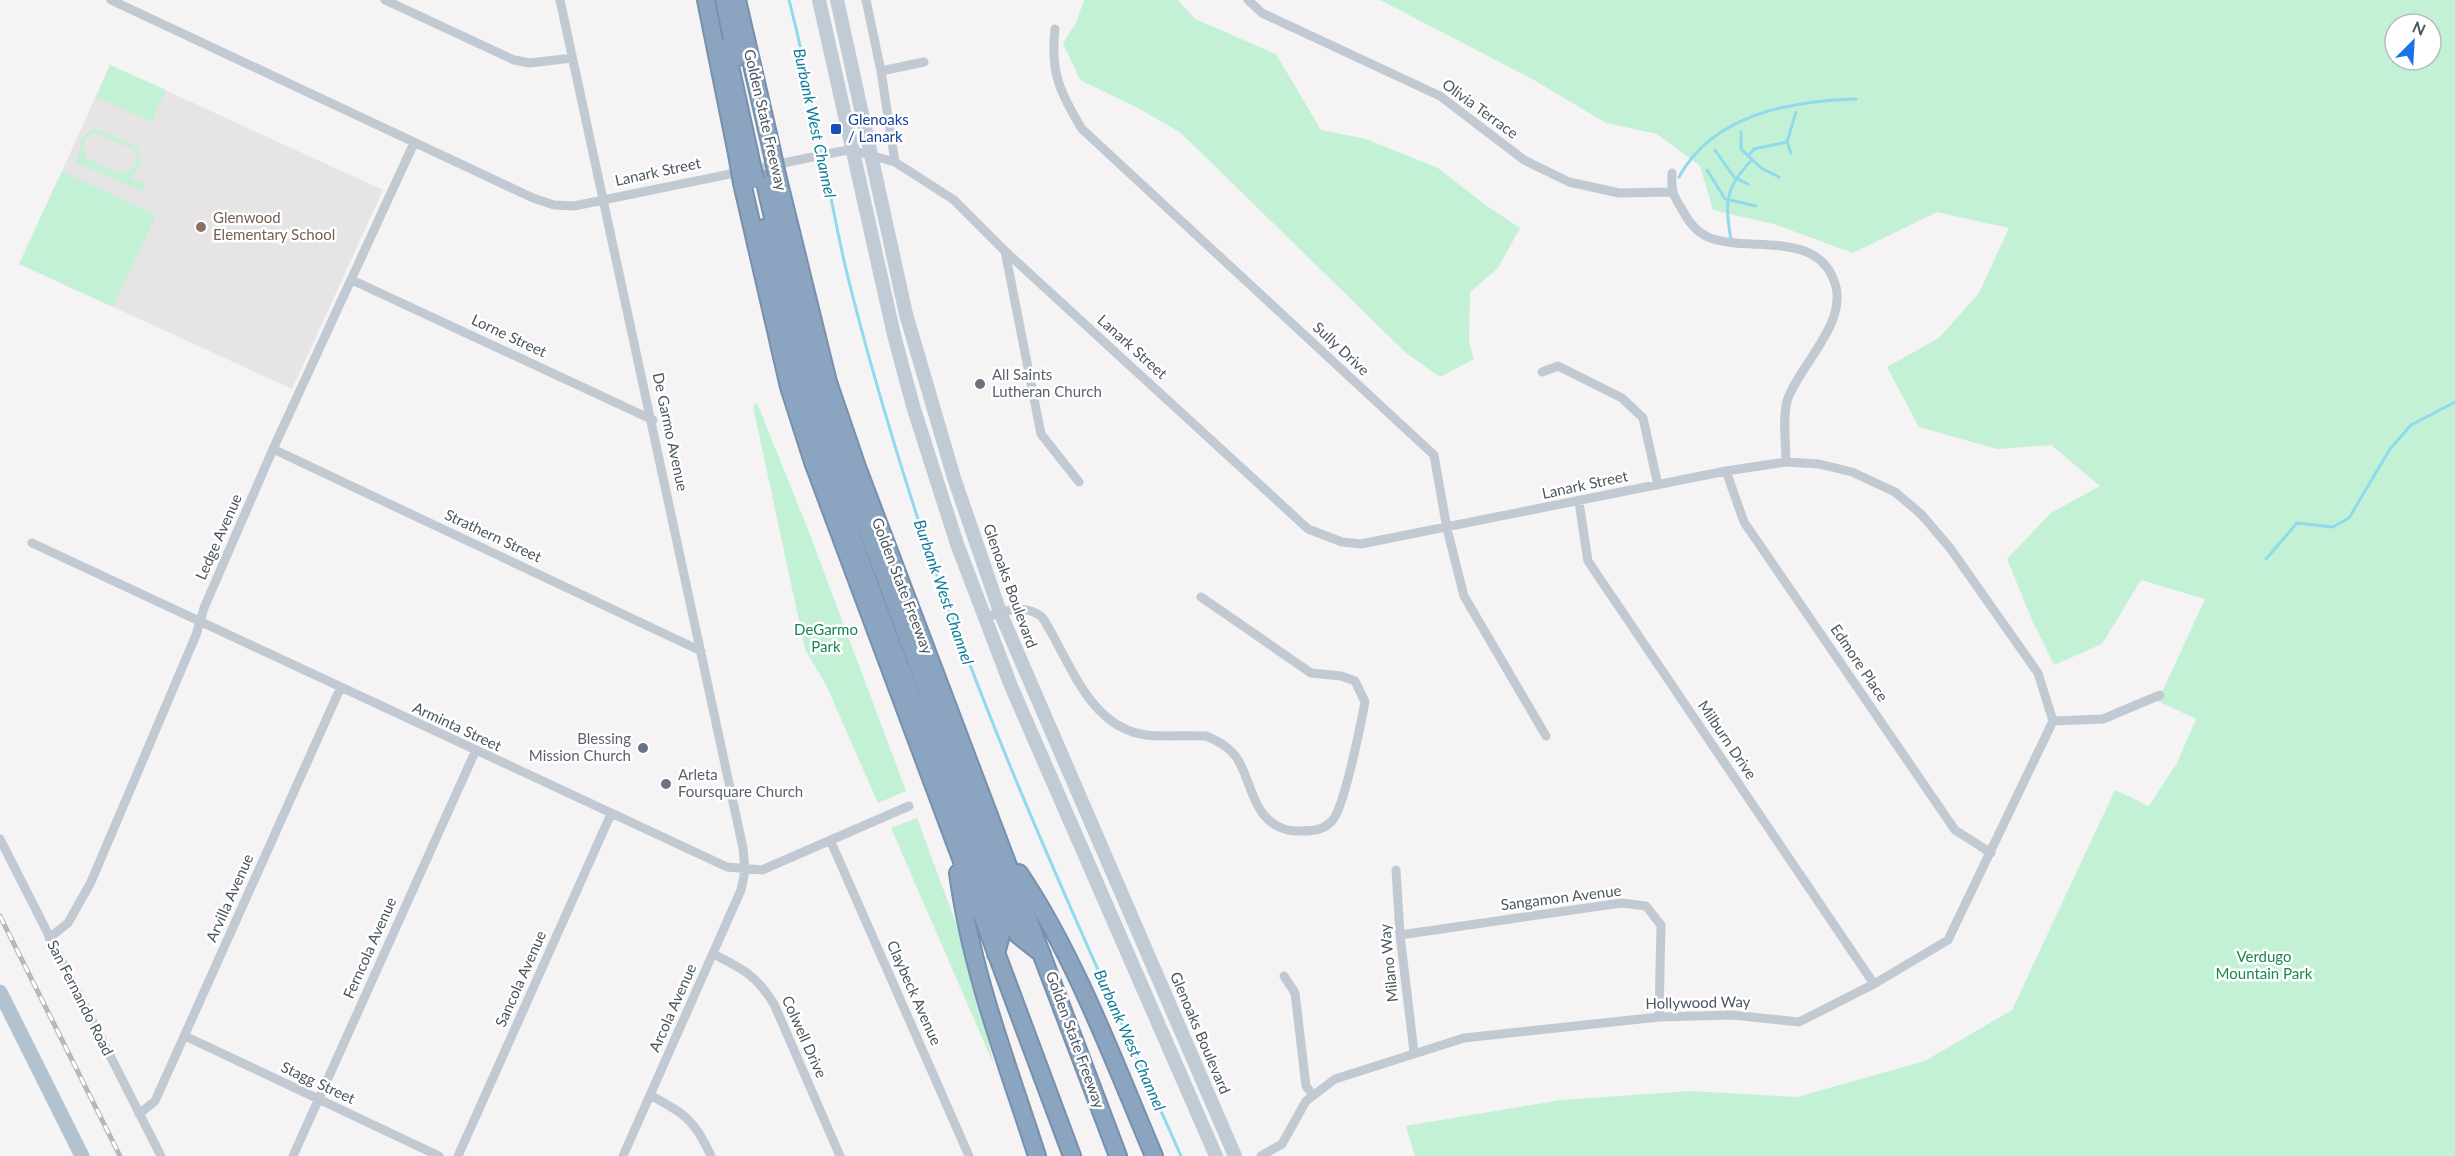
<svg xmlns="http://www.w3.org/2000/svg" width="2455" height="1156" font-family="Lato,sans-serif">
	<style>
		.education { fill: #e6e4e5 }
		.green { fill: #c3f1d5; fill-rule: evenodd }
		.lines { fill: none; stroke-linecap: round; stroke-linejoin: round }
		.stream { stroke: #90daee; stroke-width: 3 }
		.motorway-casing { stroke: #7690ad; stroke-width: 20 }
		.minor { stroke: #c1cad2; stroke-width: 9 }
		.secondary { stroke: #c1cbd6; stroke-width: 14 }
		.primary { stroke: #b3c2d1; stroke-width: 15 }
		.motorway { stroke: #8ba5c1; stroke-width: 16 }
		.rail-casing { stroke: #b5b8bd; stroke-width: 5 }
		.rail { stroke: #fff; stroke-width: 3; stroke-dasharray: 9; stroke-linecap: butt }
		.motorway-bridge-casing { stroke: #7690ad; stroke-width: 20; stroke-linecap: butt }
		.motorway-bridge { stroke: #8ba5c1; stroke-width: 16 }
		.transit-dot { fill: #1a4fb4; stroke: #fff; stroke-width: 2 }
		.education-dot { fill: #8d6e63; stroke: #fff; stroke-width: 2 }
		.worship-dot { fill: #6b7280; stroke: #fff; stroke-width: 2 }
		.labels { text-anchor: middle; stroke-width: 5; stroke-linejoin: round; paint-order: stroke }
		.street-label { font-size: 15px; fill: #4a5661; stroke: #fff }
		.transit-label { font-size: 15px; fill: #164399; stroke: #fff; text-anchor: start }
		.education-label { font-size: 15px; fill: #785e54; stroke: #fff; text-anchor: start }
		.worship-label { font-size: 15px; fill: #5b616d; stroke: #fff; text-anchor: start }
		.park-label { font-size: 15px; fill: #17864f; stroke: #fff }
		.water-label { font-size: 16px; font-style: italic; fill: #0c7c9b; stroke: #fff }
	</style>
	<rect width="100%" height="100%" fill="#f5f3f3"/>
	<path class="education" d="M110 65 383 190 292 389 20 264Z"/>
	<path class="green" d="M1084 0H1178L1195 19 1276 54 1321 130 1366 139 1438 168 1484 204 1520 228 1498 268 1470 292 1469 342 1474 359 1440 377 1405 352 1181 133 1138 108 1080 80 1063 43 1076 23Z
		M1380 0H2455V1156H1415L1406 1126 1562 1100 1690 1091 1797 1097 1925 1061 2012 1010 2115 790 2149 806 2177 763 2196 719 2158 701 2205 599 2141 580 2102 644 2054 665 2032 620 2007 559 2051 513 2100 486 2051 445 1997 449 1919 427 1887 367 1939 338 1979 293 2009 228 1937 212 1853 253 1774 224 1713 210 1700 166 1657 134 1606 123 1534 80ZM2395 24H2431V60H2395Z
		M110 65 166 90 151 122 96 97Z
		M91 130H101L137 147 141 162 136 172 129 177 145 184 142 191 75 162 79 155 81 138ZM95 133 133 149 137 158 134 168 120 173 86 158 83 143 86 137Z
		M62 171 156 215 113 307 19 264Z
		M757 403 807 527 906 791 878 803 827 687 805 649 753 406Z
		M917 818 964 945 994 1065 891 828Z"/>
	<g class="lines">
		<path class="stream" d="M789 0C812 87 825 177 845 265 865 348 890 432 916 513 988 734 1087 944 1181 1156
			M1741 132V149L1761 168 1779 177
			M1715 150 1734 177 1748 184
			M1791 153 1787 142 1796 112
			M1748 156 1754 149 1787 142
			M1707 170 1725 199 1756 206
			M1679 177C1713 114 1791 101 1856 99
			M1731 240C1725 203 1724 188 1752 160
			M2266 559 2297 523 2333 527 2349 518 2390 449 2411 425 2455 402"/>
		<defs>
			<path id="motorway" d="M706 0 737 154
				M724 0 736 58
				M737 0 771 147
				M726 48 749 152
				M777 175 828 382 857 467 1118 1156
				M764 178 789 288 821 406 1018 935 1042 954
				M742 183 789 387 813 462 1072 1156
				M764 228C813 472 916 699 1002 931L996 954
				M958 873C971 971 1007 1063 1037 1156
				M1019 873C1075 956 1115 1064 1154 1156"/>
		</defs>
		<use href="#motorway" class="motorway-casing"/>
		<path class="minor" d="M111 0 533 198 554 205 574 206 837 152 851 150 895 162 954 200 1005 251 1308 529 1342 542 1361 544 1726 471 1786 462 1819 464 1852 472 1895 492 1921 514 1950 548 2038 673 2053 721
			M385 0 514 60 530 63 572 58
			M560 0 743 848 745 871 741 890 623 1156
			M866 0 881 71 895 162
			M1248 0 1262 13 1440 96 1524 160 1569 182 1619 193 1671 192
			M1055 29C1050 72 1060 93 1082 129L1434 455 1447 529 1464 596 1546 736
			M881 71 924 62
			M1672 173C1671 192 1673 195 1683 211 1688 221 1697 232 1708 237 1747 254 1821 227 1836 287 1845 325 1801 364 1788 398 1782 412 1786 446 1786 462
			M1005 251 1041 434 1079 482
			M352 280 653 420
			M1542 372 1558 366 1622 398 1643 418 1658 485
			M273 449 701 651
			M1726 471 1744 522 1955 830 1991 853
			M1579 502 1588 561 1874 984
			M32 543 727 867 762 870 909 806
			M984 618C1004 611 1024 603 1042 617 1070 660 1088 727 1146 735 1165 737 1186 735 1206 736 1250 753 1241 780 1261 811 1269 823 1283 832 1299 831 1312 831 1322 831 1332 821 1344 809 1361 723 1365 702L1355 681 1341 676 1311 673 1201 597
			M0 839 161 1156
			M831 842 969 1156
			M1396 870 1400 935 1414 1052
			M1400 935 1621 903 1646 906 1661 925 1659 1017
			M49 938 68 923 91 882 196 635 204 608 273 449 414 143
			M713 954C743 969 756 975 774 1004L840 1156
			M1284 976 1295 993 1306 1086 1312 1094
			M185 1036 439 1156
			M650 1095C684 1113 695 1120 711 1156
			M139 1114 155 1101 340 689
			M293 1156 475 752
			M458 1156 611 814
			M1261 1156 1282 1144 1306 1101 1335 1079 1464 1038 1659 1017 1732 1015 1799 1022 1874 984 1948 940 2053 721 2103 719 2160 695"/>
		<path class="secondary" d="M819 0 894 335 913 406 957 544 1011 686 1216 1156
			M837 0 906 314 954 478 1000 612 1235 1156"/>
		<path class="primary" d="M0 992 82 1156"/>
		<use href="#motorway" class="motorway"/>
		<defs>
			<path id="rail" d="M0 916 120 1156"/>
		</defs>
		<use href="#rail" class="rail-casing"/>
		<use href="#rail" class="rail"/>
		<defs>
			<path id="motorway-bridge" d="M771 147 777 175
				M749 152 755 180
				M737 154 742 183"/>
		</defs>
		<use href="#motorway-bridge" class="motorway-bridge-casing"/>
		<use href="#motorway-bridge" class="motorway-bridge"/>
	</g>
	<rect class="transit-dot" x="830" y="123" width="12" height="12" rx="3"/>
	<circle class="education-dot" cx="201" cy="227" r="6"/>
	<g class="worship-dot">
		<circle cx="980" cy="384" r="6"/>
		<circle cx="643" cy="748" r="6"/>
		<circle cx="666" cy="784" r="6"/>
	</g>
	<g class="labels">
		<g class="street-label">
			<text transform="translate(1480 109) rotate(36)" y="5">Olivia Terrace</text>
			<text transform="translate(765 120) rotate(77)" y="5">Golden State Freeway</text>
			<text transform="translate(658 172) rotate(-12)" y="5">Lanark Street</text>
			<text transform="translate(509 336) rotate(25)" y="5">Lorne Street</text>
			<text transform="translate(1132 347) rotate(42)" y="5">Lanark Street</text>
			<text transform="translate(1341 349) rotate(43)" y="5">Sully Drive</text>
			<text transform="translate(670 432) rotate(78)" y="5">De Garmo Avenue</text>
			<text transform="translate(1585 485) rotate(-12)" y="5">Lanark Street</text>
			<text transform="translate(493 536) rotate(25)" y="5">Strathern Street</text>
			<text transform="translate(219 537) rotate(-66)" y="5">Ledge Avenue</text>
			<text transform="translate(902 586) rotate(69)" y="5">Golden State Freeway</text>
			<text transform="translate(1010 586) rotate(70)" y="5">Glenoaks Boulevard</text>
			<text transform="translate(1859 663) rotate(56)" y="5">Edmore Place</text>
			<text transform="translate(457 727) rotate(25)" y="5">Arminta Street</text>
			<text transform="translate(1727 740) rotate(56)" y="5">Milburn Drive</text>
			<text transform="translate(230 898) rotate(-66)" y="5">Arvilla Avenue</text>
			<text transform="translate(1561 898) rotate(-7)" y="5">Sangamon Avenue</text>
			<text transform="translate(370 948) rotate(-66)" y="5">Ferncola Avenue</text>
			<text transform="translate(1389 963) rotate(-96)" y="5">Milano Way</text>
			<text transform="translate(521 979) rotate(-66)" y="5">Sancola Avenue</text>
			<text transform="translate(914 993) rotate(66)" y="5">Claybeck Avenue</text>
			<text transform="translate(80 998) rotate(63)" y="5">San Fernando Road</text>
			<text transform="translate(1698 1003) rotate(-1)" y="5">Hollywood Way</text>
			<text transform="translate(673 1008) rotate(-66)" y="5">Arcola Avenue</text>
			<text transform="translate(1200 1033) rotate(67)" y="5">Glenoaks Boulevard</text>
			<text transform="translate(804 1037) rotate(66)" y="5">Colwell Drive</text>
			<text transform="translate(1075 1040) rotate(70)" y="5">Golden State Freeway</text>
			<text transform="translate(318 1083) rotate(25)" y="5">Stagg Street</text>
		</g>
		<g class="transit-label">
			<text x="848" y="125">Glenoaks<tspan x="848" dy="17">/ Lanark</tspan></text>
		</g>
		<g class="education-label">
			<text x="213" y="223">Glenwood<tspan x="213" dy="17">Elementary School</tspan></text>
		</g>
		<g class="worship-label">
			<text x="992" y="380">All Saints<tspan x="992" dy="17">Lutheran Church</tspan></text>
			<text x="631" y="744" text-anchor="end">Blessing<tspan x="631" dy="17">Mission Church</tspan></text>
			<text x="678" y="780">Arleta<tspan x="678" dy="17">Foursquare Church</tspan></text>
		</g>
		<g class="park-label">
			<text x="826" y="635">DeGarmo<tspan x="826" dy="17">Park</tspan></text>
			<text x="2264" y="962">Verdugo<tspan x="2264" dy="17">Mountain Park</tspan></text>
		</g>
		<g class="water-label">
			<text transform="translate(815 123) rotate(78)" y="6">Burbank West Channel</text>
			<text transform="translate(944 592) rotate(71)" y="6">Burbank West Channel</text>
			<text transform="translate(1130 1040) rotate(66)" y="6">Burbank West Channel</text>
		</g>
	</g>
	<g transform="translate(2413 42) rotate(24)"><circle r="28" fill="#ffffff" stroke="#b7bbc0" stroke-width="1.5"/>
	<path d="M0-4.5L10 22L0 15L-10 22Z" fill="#1a73e8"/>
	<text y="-9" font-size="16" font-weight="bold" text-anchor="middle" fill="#4a5661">N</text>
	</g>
</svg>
